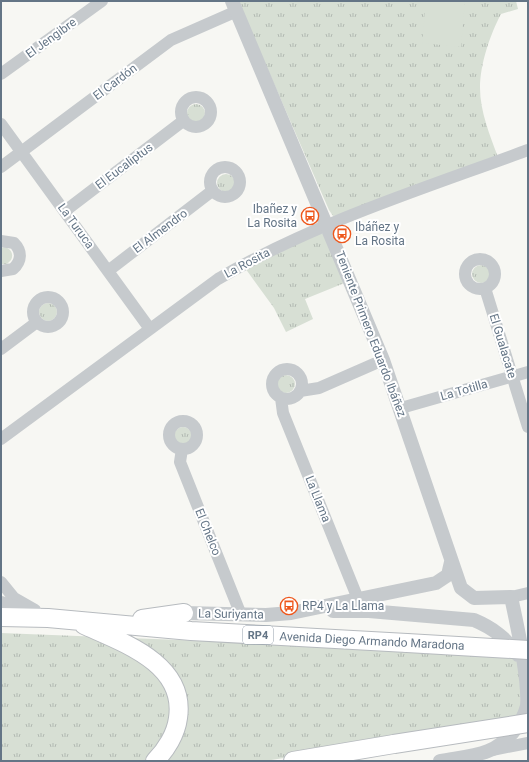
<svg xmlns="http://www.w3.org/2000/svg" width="529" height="762" font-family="Roboto,sans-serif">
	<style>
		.grass { fill: url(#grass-tufts) }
		.pitch { fill: #d7dfd4 }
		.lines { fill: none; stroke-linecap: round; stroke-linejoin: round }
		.primary-casing { stroke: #b7bbbf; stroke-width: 20 }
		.minor { stroke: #c6cacd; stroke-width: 12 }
		.tertiary { stroke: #c6cacd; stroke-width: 14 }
		.primary { stroke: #fff; stroke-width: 18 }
		.primary-bridge-casing { stroke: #b7bbbf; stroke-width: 20; stroke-linecap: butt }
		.primary-bridge { stroke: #fff; stroke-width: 18 }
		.labels { text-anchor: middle; stroke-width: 4; stroke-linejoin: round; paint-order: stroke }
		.shield { fill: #fff; stroke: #929eaa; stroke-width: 1 }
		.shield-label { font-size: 11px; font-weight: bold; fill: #647586 }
		.street-label { font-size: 12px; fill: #647586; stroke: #fff }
		.poi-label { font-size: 12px; fill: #647586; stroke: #fff; text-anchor: start }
	</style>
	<defs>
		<pattern id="grass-tufts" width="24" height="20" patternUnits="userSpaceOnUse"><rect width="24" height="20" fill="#d7dfd4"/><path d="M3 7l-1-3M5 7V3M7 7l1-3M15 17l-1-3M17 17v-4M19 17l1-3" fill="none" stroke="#b2b9b2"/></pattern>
	</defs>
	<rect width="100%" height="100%" fill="#f7f7f3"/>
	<path class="grass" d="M238 1H516L518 9 501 14C490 35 480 64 480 88 480 111 490 136 498 157L342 215 333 216 329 210Z
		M187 113a9 9 0 1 1 18 0a9 9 0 1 1-18 0Z
		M217 183a9 9 0 1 1 18 0a9 9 0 1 1-18 0Z
		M318 233 323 234 347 282 305 299 313 319 286 332 274 308 245 268Z
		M5 247C11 249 14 254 11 260L7 264H1V248Z
		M472 274a9 9 0 1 1 18 0a9 9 0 1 1-18 0Z
		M39 312a9 9 0 1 1 18 0a9 9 0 1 1-18 0Z
		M277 384a9 9 0 1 1 18 0a9 9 0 1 1-18 0Z
		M174 436a9 9 0 1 1 18 0a9 9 0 1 1-18 0Z
		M1 633 405 649 512 656 519 665 521 708 515 721 265 761H1Z"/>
	<path class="pitch" d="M426 1H465L461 47 422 43Z"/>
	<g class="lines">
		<defs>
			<path id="primary" d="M1 617 48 618 191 631 407 643
				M142 619 184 613
				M84 625C124 643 186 664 178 718 176 734 166 750 155 761
				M293 761 394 744"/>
		</defs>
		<use href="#primary" class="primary-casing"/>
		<path class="minor" d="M1 74 102 1
			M181 112a15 15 0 1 1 30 0a15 15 0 1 1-30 0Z
			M1 124 150 329
			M210 182a15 15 0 1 1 30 0a15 15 0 1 1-30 0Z
			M1 167 171 40 237 11
			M65 211 183 121
			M1 241 14 243C22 251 22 261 13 269L1 271
			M465 274a15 15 0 1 1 30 0a15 15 0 1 1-30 0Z
			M108 271 212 191
			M485 288 528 427
			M33 312a15 15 0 1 1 30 0a15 15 0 1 1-30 0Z
			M1 349 37 322
			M272 384a15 15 0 1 1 30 0a15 15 0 1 1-30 0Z
			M300 391 319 388 383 360
			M281 398 283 413 358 599
			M401 408 528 372
			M169 435a14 14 0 1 1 28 0a14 14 0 1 1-28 0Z
			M1 439 218 279C313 223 425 188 528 150
			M182 449 180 462 241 615
			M1 582 14 598 35 610
			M511 597 528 593
			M492 750 528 743"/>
		<path class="tertiary" d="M232 1 383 360 461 588 474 598 511 597C517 625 529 678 527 706 522 725 506 744 488 751 473 757 455 758 440 761
			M1 603 36 614
			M333 611H369L474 620C493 628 506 638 518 655
			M184 613 266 615 291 613 436 583 448 575 451 562"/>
		<use href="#primary" class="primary"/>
		<defs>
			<path id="primary-bridge" d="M407 643 528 650
				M394 744 528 723"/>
		</defs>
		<use href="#primary-bridge" class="primary-bridge-casing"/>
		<use href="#primary-bridge" class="primary-bridge"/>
	</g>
	<defs>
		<symbol id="bus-ring" viewBox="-11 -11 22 22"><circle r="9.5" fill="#fff" stroke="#ee571c" stroke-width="1.5"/><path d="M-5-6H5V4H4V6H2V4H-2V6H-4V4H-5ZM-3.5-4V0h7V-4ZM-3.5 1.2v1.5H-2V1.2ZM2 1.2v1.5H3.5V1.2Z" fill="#ee571c"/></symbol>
	</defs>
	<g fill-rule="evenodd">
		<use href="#bus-ring" x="300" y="206" width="20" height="20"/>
		<use href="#bus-ring" x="332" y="224" width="20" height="20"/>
		<use href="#bus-ring" x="279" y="596" width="20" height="20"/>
	</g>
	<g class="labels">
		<rect class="shield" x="243" y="626" width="30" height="18" rx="3"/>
		<g class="shield-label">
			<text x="258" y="639">RP4</text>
		</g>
		<g class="street-label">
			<text transform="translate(51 38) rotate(-36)" y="4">El Jengibre</text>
			<text transform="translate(115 82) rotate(-37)" y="4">El Cardón</text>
			<text transform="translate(124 166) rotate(-37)" y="4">El Eucaliptus</text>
			<text transform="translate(76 226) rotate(54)" y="4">La Turuca</text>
			<text transform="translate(160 231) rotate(-37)" y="4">El Almendro</text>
			<text transform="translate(247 263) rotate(-28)" y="4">La Rosita</text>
			<text transform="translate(371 334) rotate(69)" y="4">Teniente Primero Eduardo Ibáñez</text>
			<text transform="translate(503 346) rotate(73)" y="4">El Gualacate</text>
			<text transform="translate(464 390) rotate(-16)" y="4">La Totilla</text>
			<text transform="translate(318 499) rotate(68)" y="4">La Llama</text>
			<text transform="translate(208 532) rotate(68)" y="4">El Chelco</text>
			<text transform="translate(231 614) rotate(1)" y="4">La Suriyanta</text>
			<text transform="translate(372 641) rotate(3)" y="4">Avenida Diego Armando Maradona</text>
		</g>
		<g class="poi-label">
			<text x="297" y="213" text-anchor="end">Ibañez y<tspan x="297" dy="14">La Rosita</tspan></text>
			<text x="355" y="231">Ibáñez y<tspan x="355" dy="14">La Rosita</tspan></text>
			<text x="302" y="610">RP4 y La Llama</text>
		</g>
	</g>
	<rect width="529" height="762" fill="none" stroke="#647586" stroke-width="4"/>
</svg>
